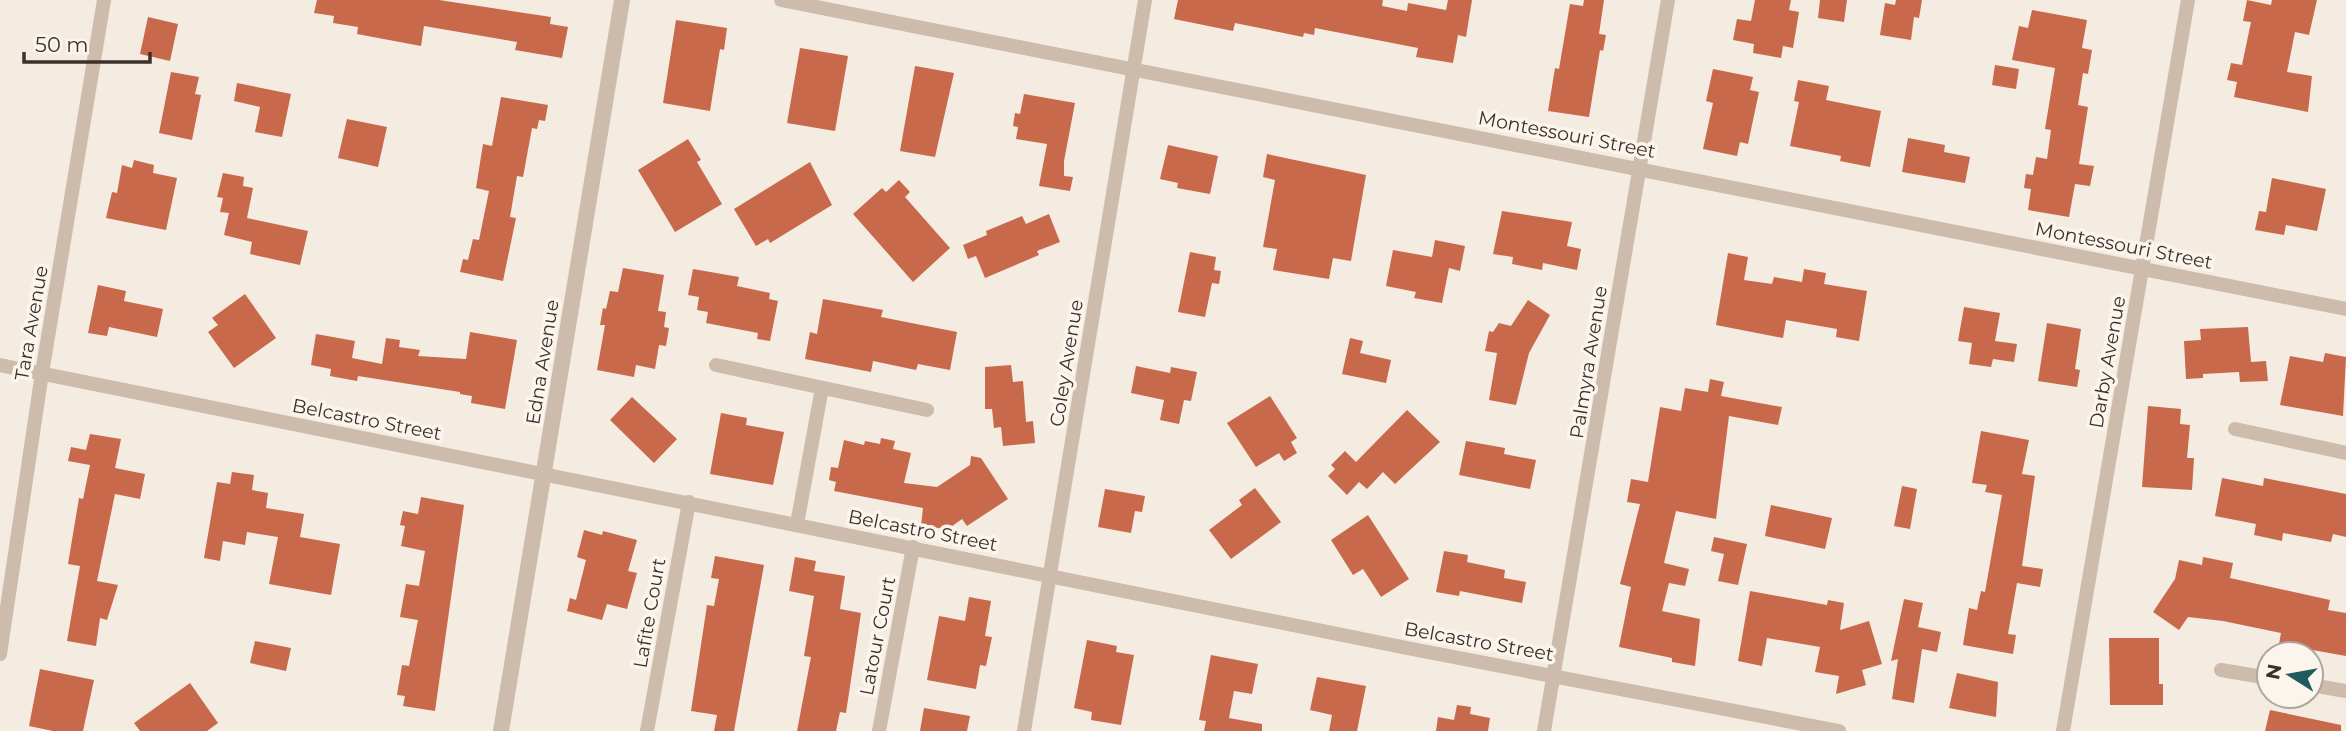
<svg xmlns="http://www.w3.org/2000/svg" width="2346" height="731" font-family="Montserrat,sans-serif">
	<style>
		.building { fill: #c8694b }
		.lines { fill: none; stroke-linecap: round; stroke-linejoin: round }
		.minor { stroke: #cdbbac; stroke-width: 14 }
		.tertiary { stroke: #cdbbac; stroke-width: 16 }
		.labels { text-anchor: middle; stroke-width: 7; stroke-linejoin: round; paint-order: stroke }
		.street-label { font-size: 19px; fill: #3b302b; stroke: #fbf5ee }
	</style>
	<rect width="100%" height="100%" fill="#f4ebe1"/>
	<path class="building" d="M317 0H439L551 17 550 24 568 27 562 58 515 50 517 42 424 26 421 46 357 34 358 27 333 23 334 16 314 13Z
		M1178 0H1383L1382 6 1407 11 1408 3 1446 10 1448 0H1472L1466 37 1458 35 1453 63 1416 57 1418 48 1315 28 1314 35 1304 33 1303 37 1235 23 1233 31 1174 19Z
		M1584 0H1604L1599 34 1606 35 1603 51 1600 50 1589 117 1548 111 1555 68 1559 69 1570 4 1583 6Z
		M1755 0H1791L1789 10 1799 12 1793 48 1783 46 1781 58 1753 53 1754 44 1733 40 1737 19 1751 21Z
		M1820 0H1847L1844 22 1818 18Z
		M1896 0H1922L1919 18 1914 17 1911 40 1880 35 1885 3 1895 5Z
		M2247 0 2271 5 2272 0H2317L2309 35 2295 32 2287 72 2312 76 2308 112 2234 97 2237 82 2227 80 2231 63 2242 65 2251 22 2243 21Z
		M2032 10 2087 20 2082 48 2092 50 2088 74 2083 73 2078 105 2088 107 2079 164 2094 166 2090 186 2075 184 2069 217 2028 210 2031 189 2024 188 2026 174 2033 175 2036 157 2047 159 2051 130 2045 129 2055 68 2012 60 2019 26 2028 28Z
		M148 17 178 24 170 61 140 54Z
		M676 20 727 28 724 50 720 49 710 111 663 103Z
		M800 48 848 56 835 131 787 123Z
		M1995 65 2019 69 2016 89 1992 85Z
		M915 66 954 73 935 157 900 151Z
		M1713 69 1753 77 1750 90 1759 92 1748 144 1740 142 1737 156 1703 149 1713 103 1706 101Z
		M171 72 199 77 195 94 201 95 192 140 159 133Z
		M1798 80 1829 86 1826 100 1881 111 1870 167 1840 161 1841 156 1790 146 1799 102 1794 101Z
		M237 83 291 94 282 137 255 132 260 107 234 101Z
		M1024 94 1075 103 1064 161V176L1073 177 1070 191 1039 186 1047 144 1016 139 1018 127 1013 126 1015 113 1020 114Z
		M501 97 548 105 545 121 539 120 537 129 532 128 523 177 517 176 510 217 516 218 503 281 460 272 463 259 468 260 473 239 479 240 489 191 476 188 483 144 492 146Z
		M347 119 387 127 378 167 338 158Z
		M1908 138 1945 145 1944 152 1970 157 1965 183 1902 172Z
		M688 139 701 160 697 162 722 204 675 232 638 170Z
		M1168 145 1218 156 1210 194 1177 188 1178 183 1160 179Z
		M1267 154 1366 175 1351 261 1333 258 1329 279 1273 270 1277 249 1263 247 1275 180 1263 177Z
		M134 160 154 165 153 173 177 178 166 230 106 218 112 192 117 193 122 165 132 168Z
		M810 162 832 205 770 243 768 239 756 246 734 209Z
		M223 173 244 177 243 186 253 188 247 218 308 231 300 265 250 254 252 242 224 235 229 213 220 212 223 198 217 197Z
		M2272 178 2326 189 2317 231 2286 225 2284 235 2255 230 2259 211 2266 212Z
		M899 180 910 192 905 197 950 248 913 282 853 214 882 188 886 192Z
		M1502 211 1572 222 1567 246 1581 249 1577 270 1543 263 1542 270 1512 264 1513 257 1493 254Z
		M1049 214 1060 242 1037 251 1039 255 985 278 976 256 968 259 963 245 987 235 986 231 1022 216 1026 224Z
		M1435 240 1465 246 1460 271 1449 268 1442 303 1414 298 1416 292 1386 286 1393 250 1432 257Z
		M1190 252 1216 257 1214 270 1221 271 1219 284 1212 283 1205 317 1178 312Z
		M1728 253 1748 257 1744 280 1772 284 1774 277 1802 282 1804 269 1826 273 1824 284 1867 291 1859 341 1836 337 1837 329 1786 320 1783 338 1716 325Z
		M623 268 664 275 658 311 666 312 664 327 669 328 666 346 659 345 655 369 636 365 634 377 597 370 605 325H600L603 308 606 309 610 291 618 292Z
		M693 269 739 277 737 286 770 293 769 299 778 301 770 341 757 339 758 333 706 323 708 312 697 310 699 297 688 295Z
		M98 285 126 291 124 301 163 309 157 337 109 327 107 336 88 333Z
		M245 294 276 338 234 368 208 332 218 325 212 318Z
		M823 299 883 310 881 317 957 332 950 370 918 364 916 370 873 361 871 372 805 359 810 332 817 334Z
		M1528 300 1550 315 1529 353 1516 405 1489 400 1497 353 1485 351 1489 331 1493 332 1499 323 1511 326Z
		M1964 307 2000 313 1995 341 2017 344 2014 362 1993 359 1991 367 1969 364 1972 343 1958 341Z
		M2047 323 2081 329 2075 369 2080 370 2077 387 2038 381Z
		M2248 327 2251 362 2266 361 2268 381 2240 382 2239 372 2203 374V378L2186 379 2184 341 2201 340 2200 329Z
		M470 332 517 340 505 409 471 403 472 396 460 394V392L358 376 357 381 330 376 331 369 311 365 316 334 355 341 352 358 382 364 386 338 400 340 399 347 420 350 418 356 466 359Z
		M1350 338 1363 341 1360 353 1391 360 1386 383 1342 374Z
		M2325 353 2346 357 2343 416 2280 405 2290 356 2323 362Z
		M1011 365 1013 382 1023 381 1026 422 1033 421 1035 443 1003 446 1001 427 994 428 992 409H985V367Z
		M1136 366 1170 373 1171 367 1197 372 1191 401 1184 400 1179 424 1160 420 1164 400 1131 393Z
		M1710 379 1724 382 1721 396 1782 407 1778 425 1729 416 1716 519 1676 511 1664 563 1689 569 1685 586 1669 583 1662 611 1700 619 1695 666 1672 662V658L1619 647 1631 587 1620 584 1640 504 1627 502 1631 479 1648 482 1660 407 1681 411 1685 388 1708 392Z
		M1270 396 1297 438 1291 442 1297 453 1284 461 1279 453 1256 467 1227 423Z
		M632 397 677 439 654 463 610 420Z
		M2148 406 2181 409 2180 424 2190 425 2187 458H2194L2192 490 2142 487Z
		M1407 410 1440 442 1395 484 1383 472 1367 489 1359 482 1347 495 1328 476 1335 469 1331 465 1345 451 1356 462Z
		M721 413 747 418 746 425 784 432 773 485 710 474Z
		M1981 431 2029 440 2022 474 2035 476 2022 566 2043 569 2040 587 2017 583 2008 634 2016 635 2013 654 1963 645 1969 608 1977 610 1981 591 1985 592 2002 495 1985 492 1987 485 1972 483Z
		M90 434 121 439 115 468 145 474 140 499 115 494 97 581 118 585 107 620 100 618 96 646 67 641 80 566 68 564 79 498 83 499 90 465 68 461 71 447 86 450Z
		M881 438 895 441 893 449 911 453 904 483 937 487 970 465 971 456 981 458 1008 499 967 526 962 519 948 529 921 526 923 508 834 491 836 482 829 480 831 467 838 468 844 440 864 445 865 441 880 444Z
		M1466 441 1505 448 1504 454 1536 460 1530 489 1459 475Z
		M232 472 254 475 252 490 268 493 266 508 304 514 300 537 340 544 331 595 269 584 278 537 247 532 245 545 223 541 220 561 204 558 217 482 230 484Z
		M2222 478 2263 486 2264 478 2346 494V537L2333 534 2331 542 2283 533 2282 541 2254 535 2256 524 2215 516Z
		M1902 486 1917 489 1910 529 1894 526Z
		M1255 488 1281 522 1231 559 1209 530 1242 505 1239 500Z
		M1105 489 1145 496 1142 512 1135 511 1131 533 1098 527Z
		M421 497 464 505 435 711 403 706 405 696 397 695 402 665 409 666 418 620 400 617 406 584 419 586 425 551 401 546 405 526 400 525 403 511 418 514Z
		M1771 505 1832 518 1825 549 1765 536Z
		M1368 515 1409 579 1381 597 1363 569 1353 575 1331 540Z
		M584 530 602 535 603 531 637 540 628 571 637 573 627 609 607 604 602 620 567 611 570 598 576 600 586 560 577 557Z
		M1714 537 1747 544 1738 585 1718 581 1724 554 1711 551Z
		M1444 551 1468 555 1467 562 1505 570 1504 578 1526 582 1522 603 1460 591 1459 596 1436 592Z
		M715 556 764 565 734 731H714L717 715 691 711 707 605 714 606 719 579 711 578Z
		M795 557 816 561 814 571 845 576 840 609 861 613 846 713 840 712 836 731H797L811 657 804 656 814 596 789 591Z
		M2203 557 2233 563 2230 578 2330 600 2328 610 2346 613V656L2279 644 2281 633 2223 621 2188 617 2179 630 2153 612 2175 579 2179 560 2202 565Z
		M1750 591 1827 605 1828 600 1844 603 1840 630 1869 621 1882 664 1862 670 1866 685 1836 694 1839 676 1815 672 1820 647 1767 638 1762 666 1738 661Z
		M969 597 991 601 985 636 992 637 986 666 980 665 976 689 927 680 939 616 965 621Z
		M1904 599 1923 603 1918 627 1941 632 1937 652 1922 649 1914 703 1892 699 1898 659 1891 661Z
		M2109 638H2159V684H2163V705H2110Z
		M1087 640 1117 646 1116 652 1134 655 1121 725 1091 720 1092 712 1074 708Z
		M255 641 291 648 286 671 250 663Z
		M1211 655 1258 664 1252 694 1234 691 1229 718 1262 724V731H1204L1206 721 1199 720Z
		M40 669 94 680 83 731H53L29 726Z
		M1957 673 1998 682 1996 717 1949 708Z
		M1317 677 1366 686 1357 731H1329L1332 715 1310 710Z
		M190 683 218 723 207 731H140L134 723Z
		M1457 705 1471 707 1470 714 1490 718 1488 731H1436L1438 717 1454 720Z
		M924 708 970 716 967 731H920Z
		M2270 710 2341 725V731H2265Z"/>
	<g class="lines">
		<path class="minor" d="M781 0 2346 309
			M0 365 1412 649 1839 731
			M716 365 927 410
			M2235 429 2346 453
			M797 524 822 388
			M0 654 42 373 104 0
			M2221 670 2269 678
			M2311 685 2346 691
			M647 731 689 502
			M879 731 913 547
			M1024 731 1145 0
			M1544 731 1668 0
			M2063 731 2188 0"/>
		<path class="tertiary" d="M501 731 622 0"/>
	</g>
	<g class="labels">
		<g class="street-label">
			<text transform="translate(1567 134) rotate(11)" y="7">Montessouri Street</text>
			<text transform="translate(2124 245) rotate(11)" y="7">Montessouri Street</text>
			<text transform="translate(31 323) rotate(-80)" y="7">Tara Avenue</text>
			<text transform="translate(542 362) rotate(-81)" y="7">Edna Avenue</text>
			<text transform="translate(1588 362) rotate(-81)" y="7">Palmyra Avenue</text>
			<text transform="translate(2107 362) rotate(-80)" y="7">Darby Avenue</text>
			<text transform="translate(1066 363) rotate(-81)" y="7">Coley Avenue</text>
			<text transform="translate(367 419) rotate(11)" y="7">Belcastro Street</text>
			<text transform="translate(923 530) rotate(11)" y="7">Belcastro Street</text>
			<text transform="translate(649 613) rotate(-80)" y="7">Lafite Court</text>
			<text transform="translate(877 636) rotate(-79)" y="7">Latour Court</text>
			<text transform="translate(1479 641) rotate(10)" y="7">Belcastro Street</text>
		</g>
	</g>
	<g transform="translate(2290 675) rotate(281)"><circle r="33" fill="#fbf5ee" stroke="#aea6a0" stroke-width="2"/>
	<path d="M0-5L12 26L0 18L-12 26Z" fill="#1f5a5e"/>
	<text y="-10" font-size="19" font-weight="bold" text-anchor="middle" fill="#3b302b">N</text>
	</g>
	<path d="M24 52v10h126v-10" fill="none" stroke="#3b302b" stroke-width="3.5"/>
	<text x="35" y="52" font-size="21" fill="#3b302b" stroke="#fbf5ee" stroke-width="5" paint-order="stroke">50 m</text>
</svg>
